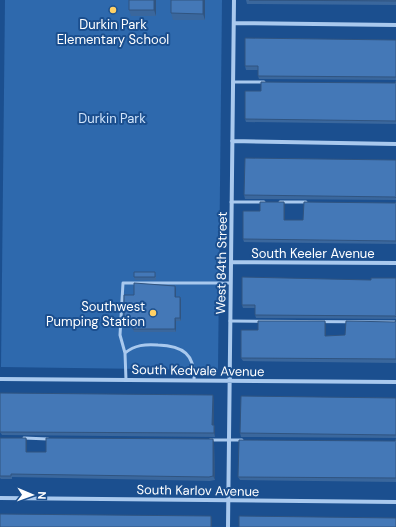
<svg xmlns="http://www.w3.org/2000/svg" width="396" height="527" font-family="'DM Sans',sans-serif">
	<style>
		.green { fill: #2e69ad }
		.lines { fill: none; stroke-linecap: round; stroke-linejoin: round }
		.service { stroke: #a9c9ee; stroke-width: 3 }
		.minor { stroke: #a9c9ee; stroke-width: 4 }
		.wall { fill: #3a679d }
		.shaded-wall { fill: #305480 }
		.building { fill: #4478b7; stroke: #305480 }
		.poi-dot { fill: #ffd166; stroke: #1b4f8f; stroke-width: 1.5 }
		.labels { text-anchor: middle; stroke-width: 4; stroke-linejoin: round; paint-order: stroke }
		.poi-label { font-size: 13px; fill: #fff; stroke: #1b4f8f }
		.park-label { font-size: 13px; fill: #cfe3fa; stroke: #1b4f8f }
		.street-label { font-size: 13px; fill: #fff; stroke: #1b4f8f }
	</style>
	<rect width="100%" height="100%" fill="#1b4f8f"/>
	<path class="green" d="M5 0H222L218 370 1 367Z"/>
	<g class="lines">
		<path class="service" d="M233 82H264
			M231 202H264
			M280 202H306
			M230 321 396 322
			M125 353C135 345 145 344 158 345 183 346 195 354 194 380
			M126 380 125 353 120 335 123 283H230
			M24 438 48 439
			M210 440H242"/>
		<path class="minor" d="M234 23 396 25
			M232 141 396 144
			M231 262 396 263
			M0 379 396 382
			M0 498 396 502
			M228 527 234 0"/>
	</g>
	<path class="wall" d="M156 0V16H131L129 10Z
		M205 0V20H173L171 13Z
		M246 0H396V5L247 4Z
		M396 40V80L259 79 258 76V70H246L245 66Z
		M396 81V124L246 122 245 119 261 91 395 83Z
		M396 160V200L245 199 244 195Z
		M396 202V244L244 242 243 239 260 211 285 205V220H303L395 203Z
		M156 275V280H135L134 277Z
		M396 278V319L256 318 255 315V308H243L242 305 371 280Z
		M175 286 176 289V297H180L181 300V321H176V332H134L133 329V323H125L124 320 134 295Z
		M396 320V363L243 361 241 358 258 330 326 325V336L345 335 395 322Z
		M396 398V438L241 437 240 433Z
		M214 399V425L215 428V437L2 435 0 432Z
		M0 438 27 441V452H46L214 443 215 480 210 481 12 477V479H1L0 478Z
		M396 439V482L240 480 238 477 395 441Z"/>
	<path class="shaded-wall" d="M154 0H156V16L154 10Z
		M203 0H205V20L203 14Z
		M284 202 285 205V224L284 220Z
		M175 286 176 289V300L175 297Z
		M180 297 181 300V321L180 318Z
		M175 318 176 321V332L175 329Z
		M325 321 326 325V339L325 336Z
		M213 395 214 399V428L212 425Z
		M214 425 215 428V437L214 433Z
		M26 438 27 441V456L26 452Z
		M213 439 214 443 215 480 213 476Z
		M211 516 212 519V527H211Z"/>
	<path class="building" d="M129 0H154V10H129Z
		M171 0H203V14L171 13Z
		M249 0H396V1Z
		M245 38 396 40V77H395L258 76V66H245Z
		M396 81V121L245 119V91H261V82L395 83Z
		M245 158 396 160V198L395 197 244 195Z
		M260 202H284V220H303L304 202 395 203 396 202V241L243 239V211H260Z
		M134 272H155V277H134Z
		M242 277 371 280V278H396V317L395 316 255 315V305H242Z
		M134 283 175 286V297H180V318H175V329H133V320H124V295H134Z
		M396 320V359L241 358V330H258V321H325V336L345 335 346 321 395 322Z
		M0 393 213 395 212 425H214V433L0 432Z
		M241 396 396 398V435H395L240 433Z
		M0 438H26V452H46V438L213 439V476L209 477 11 474V476H0Z
		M396 439V478L238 477 239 440 395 441Z
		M0 514 211 516V527H0Z
		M239 516 396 518V527H239Z"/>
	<g class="poi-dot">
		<circle cx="113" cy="10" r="4"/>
		<circle cx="153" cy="313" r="4"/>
	</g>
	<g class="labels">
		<g class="poi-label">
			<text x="113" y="29">Durkin Park<tspan x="113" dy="15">Elementary School</tspan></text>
			<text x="145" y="311" text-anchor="end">Southwest<tspan x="145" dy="15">Pumping Station</tspan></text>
		</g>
		<g class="park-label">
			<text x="112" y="123">Durkin Park</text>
		</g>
		<g class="street-label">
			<text x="313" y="258">South Keeler Avenue</text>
			<text transform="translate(221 263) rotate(-89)" y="5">West 84th Street</text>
			<text transform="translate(198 370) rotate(1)" y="5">South Kedvale Avenue</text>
			<text transform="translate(198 490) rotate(1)" y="5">South Karlov Avenue</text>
		</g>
	</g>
	<g transform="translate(32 495) rotate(92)" stroke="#1b4f8f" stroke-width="3" paint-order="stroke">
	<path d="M0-3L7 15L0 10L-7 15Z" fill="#ffffff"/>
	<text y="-6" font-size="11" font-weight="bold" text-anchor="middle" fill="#ffffff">N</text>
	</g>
</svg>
